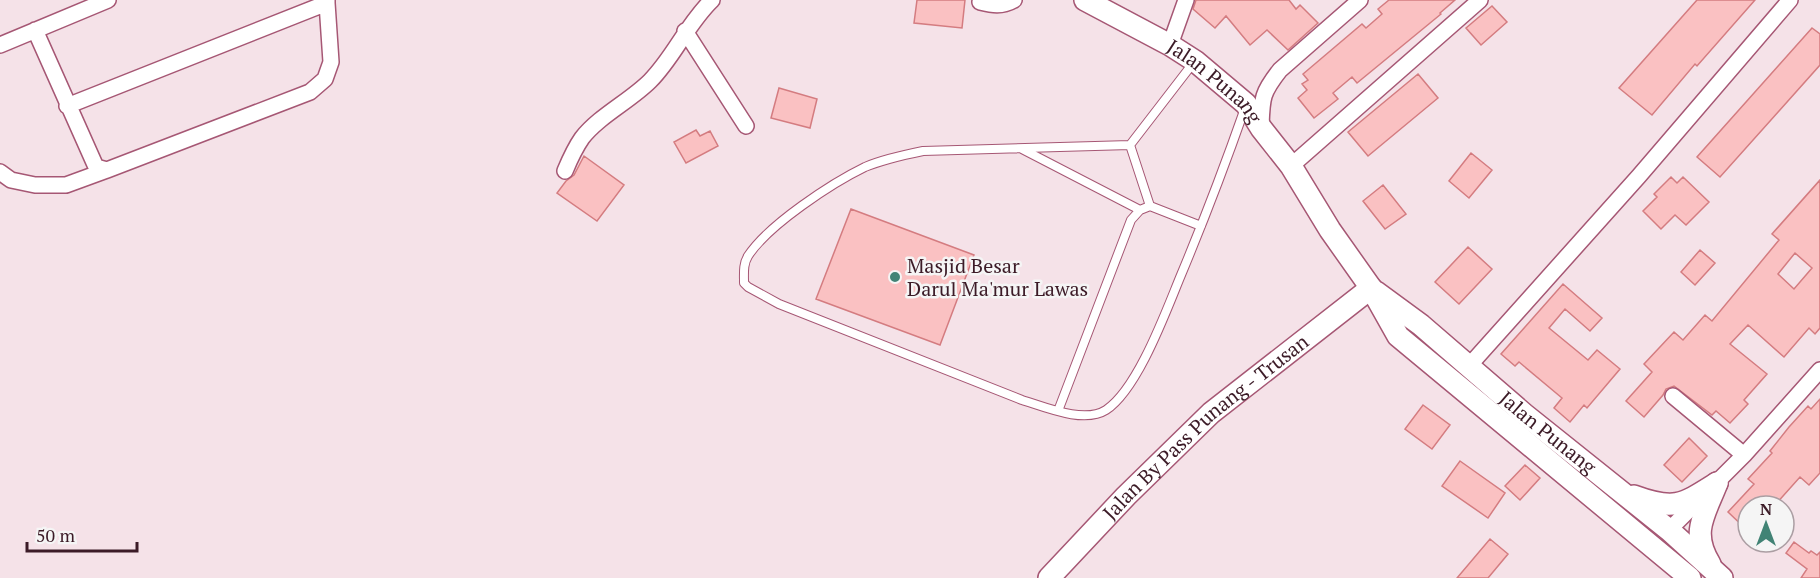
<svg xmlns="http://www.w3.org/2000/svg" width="1820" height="578" font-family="'PT Serif',serif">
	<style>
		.building { fill: #fac1c2; stroke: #d47c80; stroke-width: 1.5; fill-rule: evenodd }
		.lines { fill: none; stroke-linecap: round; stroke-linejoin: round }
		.lane-casing { stroke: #a65774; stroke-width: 10 }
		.street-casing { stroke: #a65774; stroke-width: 18 }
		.secondary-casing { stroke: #a65774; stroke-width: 24 }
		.lane { stroke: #fff; stroke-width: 8 }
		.street { stroke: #fff; stroke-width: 15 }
		.secondary { stroke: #fff; stroke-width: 21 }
		.poi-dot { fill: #418375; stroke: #f5f5f5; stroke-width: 2 }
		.labels { text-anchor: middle; stroke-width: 5; stroke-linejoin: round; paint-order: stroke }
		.street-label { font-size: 20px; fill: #3c1b27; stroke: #f5f5f5 }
		.poi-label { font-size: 20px; fill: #3c1b27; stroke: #f5f5f5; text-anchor: start }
	</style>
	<rect width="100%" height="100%" fill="#f5e2e8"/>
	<path class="building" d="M917 0H965L962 28 914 23Z
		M1196 0H1289L1296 9 1300 5 1318 23 1288 50 1267 30 1250 45 1226 16 1215 28 1193 9Z
		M1389 0H1455L1440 13 1441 14 1357 83 1352 77 1333 93 1338 99 1314 118 1298 98 1307 90 1302 84 1308 80 1303 74 1362 24 1366 28 1382 14 1378 9Z
		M1697 0H1755L1697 66 1695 64 1652 115 1619 88Z
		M1492 6 1507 22 1481 45 1466 28Z
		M1812 28 1820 34V65L1720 177 1697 157Z
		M1418 74 1438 98 1368 156 1348 132Z
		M779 88 817 99 810 128 771 118Z
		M696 130 700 136 710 131 718 146 686 163 674 142Z
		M1471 153 1492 170 1469 198 1449 181Z
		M584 156 624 185 597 221 557 193 566 181 574 175Z
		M1671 177 1677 183 1683 177 1709 202 1686 225 1675 215 1661 229 1643 211 1657 197 1654 194Z
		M1820 180V328L1815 334 1809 328 1784 357 1748 325 1730 344 1767 374 1744 400 1748 404 1730 423 1716 411 1712 415 1674 386 1666 389 1663 395 1644 417 1626 401 1652 372 1644 364 1674 332 1683 340 1705 315 1712 321 1779 240 1772 234ZM1795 253 1812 268 1794 289 1778 274Z
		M1383 185 1406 214 1385 229 1363 201Z
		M851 209 974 255 940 345 816 299Z
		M1468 247 1492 269 1459 304 1435 282Z
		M1700 250 1715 263 1695 285 1681 272Z
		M1563 284 1602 318 1590 331 1565 309 1549 328 1588 360 1597 350 1620 369 1587 408 1584 405 1570 422 1554 408 1562 398 1519 362 1515 366 1501 354Z
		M1820 399V473L1809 485 1800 477 1774 506H1748V531L1728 512 1754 484 1748 479 1772 453 1770 451 1789 427 1808 406 1811 409Z
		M1423 405 1450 425 1432 449 1405 429Z
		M1689 438 1707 456 1682 482 1664 465Z
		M1460 461 1505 493 1488 518 1442 486Z
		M1525 465 1540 478 1520 500 1505 486Z
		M1490 539 1508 554 1488 578H1457Z
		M1794 542 1809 553 1811 551 1817 555 1820 552V578H1801L1807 569 1786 553Z"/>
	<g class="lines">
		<defs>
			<path id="lane" d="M1194 62 1130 145 923 151C903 155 884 159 865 167 832 183 768 225 748 256 743 264 744 273 744 283L748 287 779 304 1022 400C1045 407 1084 424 1106 410 1138 389 1166 311 1181 275 1204 220 1225 165 1245 108
				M1130 145 1150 206
				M1022 149 1140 210
				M1058 411 1131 220 1140 210 1150 206 1201 226"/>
			<path id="street" d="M980 2C992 5 1002 7 1014 0
				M35 30 96 167 107 170 310 92 325 79 331 62 327 3
				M685 31 746 126
				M0 45 108 0
				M1170 45 1186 0
				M67 106 327 3V0
				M1261 128C1262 99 1261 94 1280 70L1360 0
				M1291 166 1480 0
				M565 171C570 159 575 148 582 138 599 116 630 101 650 81 674 57 687 24 712 0
				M0 172 11 180 35 185H66L107 170
				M1468 367 1639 176 1790 0
				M1673 396 1744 455
				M1669 530 1744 455 1820 370"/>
			<g id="secondary">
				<path id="s1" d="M1085 0 1170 45 1195 61 1246 104 1261 128 1291 166 1330 230 1371 288 1398 336 1690 578"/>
				<path id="s2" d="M1376 292 1421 325 1524 414 1669 530 1722 578"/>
				<path d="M1634 496C1675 511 1682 505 1717 483"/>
				<path d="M1710 564C1690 532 1705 514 1717 483"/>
				<path id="s3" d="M1049 578 1126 496 1211 413 1371 288"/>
			</g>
		</defs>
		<use href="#lane" class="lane-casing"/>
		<use href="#street" class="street-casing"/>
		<use href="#secondary" class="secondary-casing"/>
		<use href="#lane" class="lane"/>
		<use href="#street" class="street"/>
		<use href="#secondary" class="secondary"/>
	</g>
	<circle class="poi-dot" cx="895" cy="277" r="6"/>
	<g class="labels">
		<g class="street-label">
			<text dy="7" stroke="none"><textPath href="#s1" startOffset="154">Jalan Punang</textPath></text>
			<text dy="7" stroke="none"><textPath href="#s3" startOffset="218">Jalan By Pass Punang - Trusan</textPath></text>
			<text dy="7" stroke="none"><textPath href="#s2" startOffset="222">Jalan Punang</textPath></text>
		</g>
		<g class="poi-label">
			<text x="907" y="273">Masjid Besar<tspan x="907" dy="23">Darul Ma'mur Lawas</tspan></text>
		</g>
	</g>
	<g transform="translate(1766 524)"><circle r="28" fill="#f5f5f5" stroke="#ab9ea3" stroke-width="1.5"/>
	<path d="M0-4.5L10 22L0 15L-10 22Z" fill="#418375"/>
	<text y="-9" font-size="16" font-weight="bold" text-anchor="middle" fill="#3c1b27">N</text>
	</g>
	<path d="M27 542v9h110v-9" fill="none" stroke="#3c1b27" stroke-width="3"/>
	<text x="36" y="542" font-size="18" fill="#3c1b27" stroke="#f5f5f5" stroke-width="4.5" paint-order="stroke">50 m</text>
</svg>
